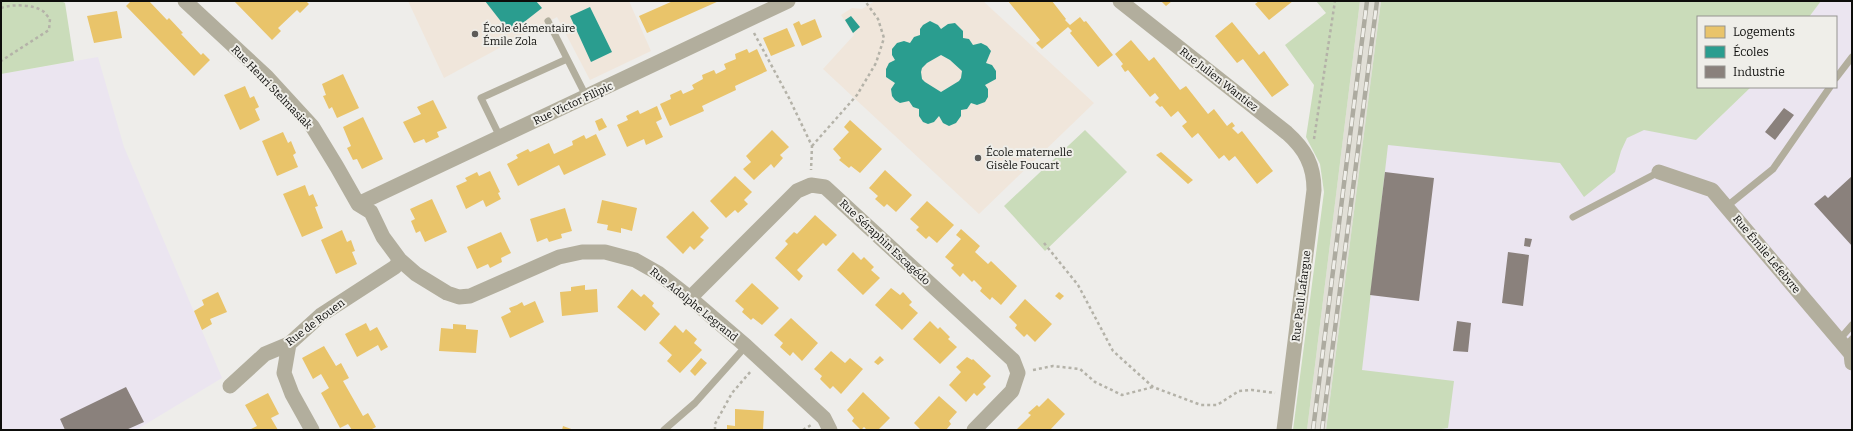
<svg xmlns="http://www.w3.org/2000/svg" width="1853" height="431" font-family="Bitter,serif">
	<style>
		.built { fill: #e1dfd7 }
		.industrial { fill: #ebe5f0 }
		.education { fill: #f0e6db }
		.green { fill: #cadcba }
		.homes { fill: #e9c46a }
		.schools { fill: #2a9d8f; fill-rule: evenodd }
		.industry { fill: #8a817c }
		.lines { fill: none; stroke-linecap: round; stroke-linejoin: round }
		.path { stroke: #b4b2a8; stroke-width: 2.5; stroke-dasharray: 3 3; stroke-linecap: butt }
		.lane { stroke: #b2ae9d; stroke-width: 7 }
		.street { stroke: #b2ae9d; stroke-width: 15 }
		.rail-casing { stroke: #adaba0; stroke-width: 4.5 }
		.rail { stroke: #efeee9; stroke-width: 3; stroke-dasharray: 9; stroke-linecap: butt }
		.poi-dot { fill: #5c5b59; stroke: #efeee9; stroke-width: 1.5 }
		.labels { text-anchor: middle; stroke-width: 4; stroke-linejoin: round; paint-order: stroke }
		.poi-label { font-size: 11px; fill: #0d0d0b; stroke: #efeee9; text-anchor: start }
		.street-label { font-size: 11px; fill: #0d0d0b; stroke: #efeee9 }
	</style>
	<rect width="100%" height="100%" fill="#eeedea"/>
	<path class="built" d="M1360 1H1381L1364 139 1326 430H1307Z"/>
	<path class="industrial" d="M1381 1 1696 140 1751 87H1836V17H1809L1821 1H1852V430H1326Z
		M98 57 124 147 222 378 136 430H1V74Z"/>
	<path class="education" d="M408 1H629L651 51 590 80 557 17 444 78Z
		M875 1H983L1094 103 979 214 823 69 854 35 841 15 852 8 862 9Z"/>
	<path class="green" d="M1 1H61L65 3 74 61 1 74Z
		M1316 1H1360L1307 430H1293L1324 192 1320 164 1306 137 1314 85 1285 45 1326 13Z
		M1381 1H1821L1809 17H1698V87H1751L1696 140 1644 130 1627 138 1621 151 1615 172 1584 197 1560 163 1388 145 1362 370 1454 381 1448 428 1434 430H1326Z
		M1085 130 1127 172 1045 251 1004 206Z"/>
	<path class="homes" d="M131 1H149L167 20 169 18 183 33 181 34 201 55 203 53 210 60 194 76 126 6Z
		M234 1H306L309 4 300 13 297 10 278 28 281 31 272 40Z
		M673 1H719L647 33 639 16Z
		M1008 1H1052L1066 19 1065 20 1070 25 1080 17 1084 22 1086 21 1113 55 1098 67 1070 33 1072 31 1068 27 1042 49 1036 43 1040 40Z
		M1161 1H1172L1166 6Z
		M1259 1H1293L1269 20 1255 4Z
		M117 11 122 38 94 43 87 16Z
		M815 19 822 37 802 46 793 24 799 21 801 25Z
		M1232 22 1259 55 1264 51 1289 85 1272 97 1243 59 1237 63 1215 36Z
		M787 28 795 46 771 56 763 38Z
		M1131 40 1149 61 1154 57 1180 90 1186 86 1208 114 1214 109 1227 126 1232 122 1235 126 1232 128 1238 134 1242 131 1273 171 1257 184 1235 156 1229 161 1224 155 1219 159 1198 133 1192 138 1182 126 1187 122 1178 111 1171 117 1162 106 1160 107 1155 102 1159 98 1155 93 1150 97 1128 70 1125 72 1121 66 1123 64 1115 54Z
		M747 49 749 53 757 49 767 71 735 86 736 90 702 106 704 111 670 126 660 104 671 99 670 95 681 90 683 94 694 89 692 85 703 79 702 75 714 70 716 74 726 69 724 64 736 59 735 54Z
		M343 74 359 108 337 118 332 107 329 109 323 96 326 95 322 84Z
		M245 86 250 98 254 96 259 107 255 109 260 120 240 130 224 95Z
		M433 100 447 128 437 132 439 137 426 143 424 139 414 143 403 122 421 114 417 107Z
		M657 106 662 119 656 122 663 137 646 145 644 139 627 147 617 125 628 120 626 116 638 110 640 114Z
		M363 117 383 159 362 169 357 159 353 160 347 148 351 146 343 127Z
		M602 118 607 127 599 131 595 121Z
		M850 120 882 149 860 173 851 166 849 168 839 160 841 158 833 149 849 132 844 127Z
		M772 130 789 147 780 155 783 158 774 168 771 164 754 180 743 169 751 162 746 156Z
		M283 132 288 143 291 141 296 153 293 155 298 167 277 176 262 141Z
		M596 134 606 155 564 175 559 165 518 186 507 164 518 158 516 155 528 149 530 152 549 143 554 154 573 145 572 141 584 135 586 139Z
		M1161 152 1193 180 1188 184 1156 155Z
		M885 170 912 195 896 212 887 204 884 207 875 199 878 196 869 188Z
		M490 171 500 192 498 193 501 199 486 207 483 200 466 209 456 186 467 181 465 178 477 172 479 176Z
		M735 176 752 192 744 200 748 204 738 213 735 210 726 218 710 201Z
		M305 185 309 196 313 194 318 206 315 207 323 228 302 237 283 194Z
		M432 199 447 232 425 242 420 231 416 233 411 221 415 219 410 209Z
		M602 200 637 208 632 231 621 228V233L607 230 608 225 597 223Z
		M927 201 954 225 937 243 929 236 926 239 916 230 919 227 910 219Z
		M565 208 572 231 561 234 562 238 549 242 547 238 537 242 530 219Z
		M693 211 709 228 700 237 704 240 694 250 690 246 683 254 666 237Z
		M815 215 837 235 826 246 823 243 797 270 803 276 799 281 775 258 788 244 785 241 794 232 797 234Z
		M961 229 980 246 975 252 988 264 991 261 1017 286 1001 305 992 297 990 300 980 291 982 288 974 280 972 282 963 273 960 277 951 268 954 265 945 257 961 239 956 235Z
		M342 230 347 242 351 240 355 251 352 252 357 264 336 274 321 240Z
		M501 232 511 253 501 258 502 262 490 268 488 264 477 269 467 247Z
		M853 252 861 260 864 257 874 267 871 270 880 278 863 295 837 270Z
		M752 283 779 308 762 325 753 318 751 320 742 312 744 309 735 301Z
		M585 285V290L597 289 598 312 562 316 560 292 571 291V287Z
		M891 288 900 295 903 292 912 302 909 305 918 313 902 330 875 305Z
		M632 289 641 297 644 294 654 303 652 306 660 314 645 331 617 307Z
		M218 292 227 312 210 319 212 324 202 330 194 311 204 305 202 300Z
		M1059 292 1064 296 1060 300 1055 296Z
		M1025 299 1052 324 1035 342 1027 334 1024 337 1015 328 1017 325 1009 317Z
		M535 301 544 322 510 338 501 317 511 312 509 308 517 305 522 302 524 306Z
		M791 318 818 343 802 361 793 352 790 356 780 347 783 343 774 335Z
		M930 321 938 329 940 327 950 337 948 339 957 347 940 364 913 339Z
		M366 323 370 331 377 327 388 347 381 351 378 345 357 357 345 334Z
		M453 324 466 325V329L478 330 476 353 439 351 441 328 453 329Z
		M675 325 683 333 686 329 697 339 694 343 702 350 680 373 667 361 672 355 659 343Z
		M324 346 336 366 341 363 349 378 343 381 363 416 368 413 376 427 370 430H352L348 424 340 428 321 393 329 388 321 374 313 379 302 358Z
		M831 351 845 363 850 358 863 369 841 394 833 386 830 389 820 379 822 376 814 369Z
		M880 356 884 360 878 365 874 362Z
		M967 357 972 360 973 359 991 376 983 384 986 387 977 396 974 393 966 402 949 385 961 372 956 367Z
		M701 358 707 363 695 376 690 371Z
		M863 392 890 418 878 430H867L864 427 861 430 852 421 854 418 847 410Z
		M268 393 279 414 271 418 278 430H249L257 426 245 405Z
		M939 396 957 412 949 421 951 424 946 430H921L914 423Z
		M1048 398 1065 414 1050 430H1016L1031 415 1028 413 1037 405 1039 407Z
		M735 409 764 411 763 430H727V425L735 426Z
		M563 426 574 430H562Z"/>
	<path class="schools" d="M485 1H536L542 8 510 33Z
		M590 7 612 52 591 62 570 16Z
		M851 16 860 27 853 33 845 20Z
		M930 21 938 25 941 29 948 24 955 23 963 31V38L969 39 973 45 981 43 987 46 991 51 986 63 992 65 996 71V79L985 85 988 89V97L985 102 977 105 971 103 967 109 961 110V116L956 123 949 126 943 123 939 116 934 122 928 124 923 122 919 116V109L913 107 909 101 900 103 895 100 892 96 891 89 895 83 886 77V69L889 63 895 60 892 55V49L897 43 904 41 910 43 914 37 920 35V29L923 25ZM941 55 950 60 962 71 961 78 959 81 941 92 925 82 922 79 921 72 922 68 927 63Z"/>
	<path class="industry" d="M1784 108 1794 115 1775 140 1765 132Z
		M1385 172 1434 178 1419 301 1370 295Z
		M1852 176V246L1814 204 1825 195 1828 198Z
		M1525 238 1532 239 1530 247 1524 246Z
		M1508 252 1529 255 1523 306 1502 303Z
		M1457 321 1471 323 1468 352 1453 351Z
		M126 387 144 422 126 430H65L60 419Z"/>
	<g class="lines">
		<path class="path" d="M1 8C11 4 35 4 44 12 46 14 48 17 50 19L49 30 1 61
			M754 33 789 98 812 146 811 170
			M1314 139 1335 1
			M812 146 857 95 876 63 884 38 878 19 865 1
			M1044 243 1078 285 1113 351 1153 387 1201 405H1217L1239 391 1252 390 1275 393
			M1033 370 1053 366 1080 369 1095 382 1122 395 1153 387
			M715 430V424L732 393 751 371
			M803 430 811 425"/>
		<path class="lane" d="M548 21 586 96
			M1836 78 1852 57
			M500 137 481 98 567 59
			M1726 207 1773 169 1830 87
			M1573 217 1659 172
			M1839 340 1852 325
			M1845 347 1852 339
			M664 430 695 403 746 346"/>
		<path class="street" d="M185 1 267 77 312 126 337 167 358 204 371 212 383 237 400 260 416 274 447 293 459 297 470 296 559 257 582 252H605L635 260 658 273 690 298 746 346 824 418 830 430
			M1120 1 1287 133C1305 149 1314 165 1314 190L1284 430
			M1659 172 1712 190 1851 354 1852 363
			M358 204 788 1
			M690 298 797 191 811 185 825 187 1013 360 1018 373 1012 391 974 430
			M289 344 284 373 292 394 312 430
			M230 386 265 354 289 344 321 315 395 267 400 260"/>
		<defs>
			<path id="rail" d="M1313 430 1367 1
				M1322 430 1377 1"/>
		</defs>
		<use href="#rail" class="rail-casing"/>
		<use href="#rail" class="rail"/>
	</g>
	<g class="poi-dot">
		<circle cx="475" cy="34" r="4"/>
		<circle cx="978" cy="158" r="4"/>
	</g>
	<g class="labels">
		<g class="poi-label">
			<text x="483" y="32">École élémentaire<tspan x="483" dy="13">Émile Zola</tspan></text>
			<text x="986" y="156">École maternelle<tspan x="986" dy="13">Gisèle Foucart</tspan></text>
		</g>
		<g class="street-label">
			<text transform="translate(1219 79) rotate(38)" y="4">Rue Julien Wantiez</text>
			<text transform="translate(272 87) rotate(46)" y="4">Rue Henri Stelmasiak</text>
			<text transform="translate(573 103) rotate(-25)" y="4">Rue Victor Filipic</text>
			<text transform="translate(885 242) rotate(43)" y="4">Rue Séraphin Escagédo</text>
			<text transform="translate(1767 254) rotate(50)" y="4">Rue Émile Lefebvre</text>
			<text transform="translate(1301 296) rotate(-83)" y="4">Rue Paul Lafargue</text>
			<text transform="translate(694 304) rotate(39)" y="4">Rue Adolphe Legrand</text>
			<text transform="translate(315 322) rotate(-37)" y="4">Rue de Rouen</text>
		</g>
	</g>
	<rect width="1853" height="431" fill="none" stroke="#0d0d0b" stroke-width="4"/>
	<rect x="1697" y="16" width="140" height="72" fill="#efeee9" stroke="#959490"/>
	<rect x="1705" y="26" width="20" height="12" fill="#e9c46a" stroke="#959490"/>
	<text x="1733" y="36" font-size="12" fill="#0d0d0b">Logements</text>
	<rect x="1705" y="46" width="20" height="12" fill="#2a9d8f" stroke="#959490"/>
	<text x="1733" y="56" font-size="12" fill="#0d0d0b">Écoles</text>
	<rect x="1705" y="66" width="20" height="12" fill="#8a817c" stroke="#959490"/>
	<text x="1733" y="76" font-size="12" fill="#0d0d0b">Industrie</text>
</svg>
